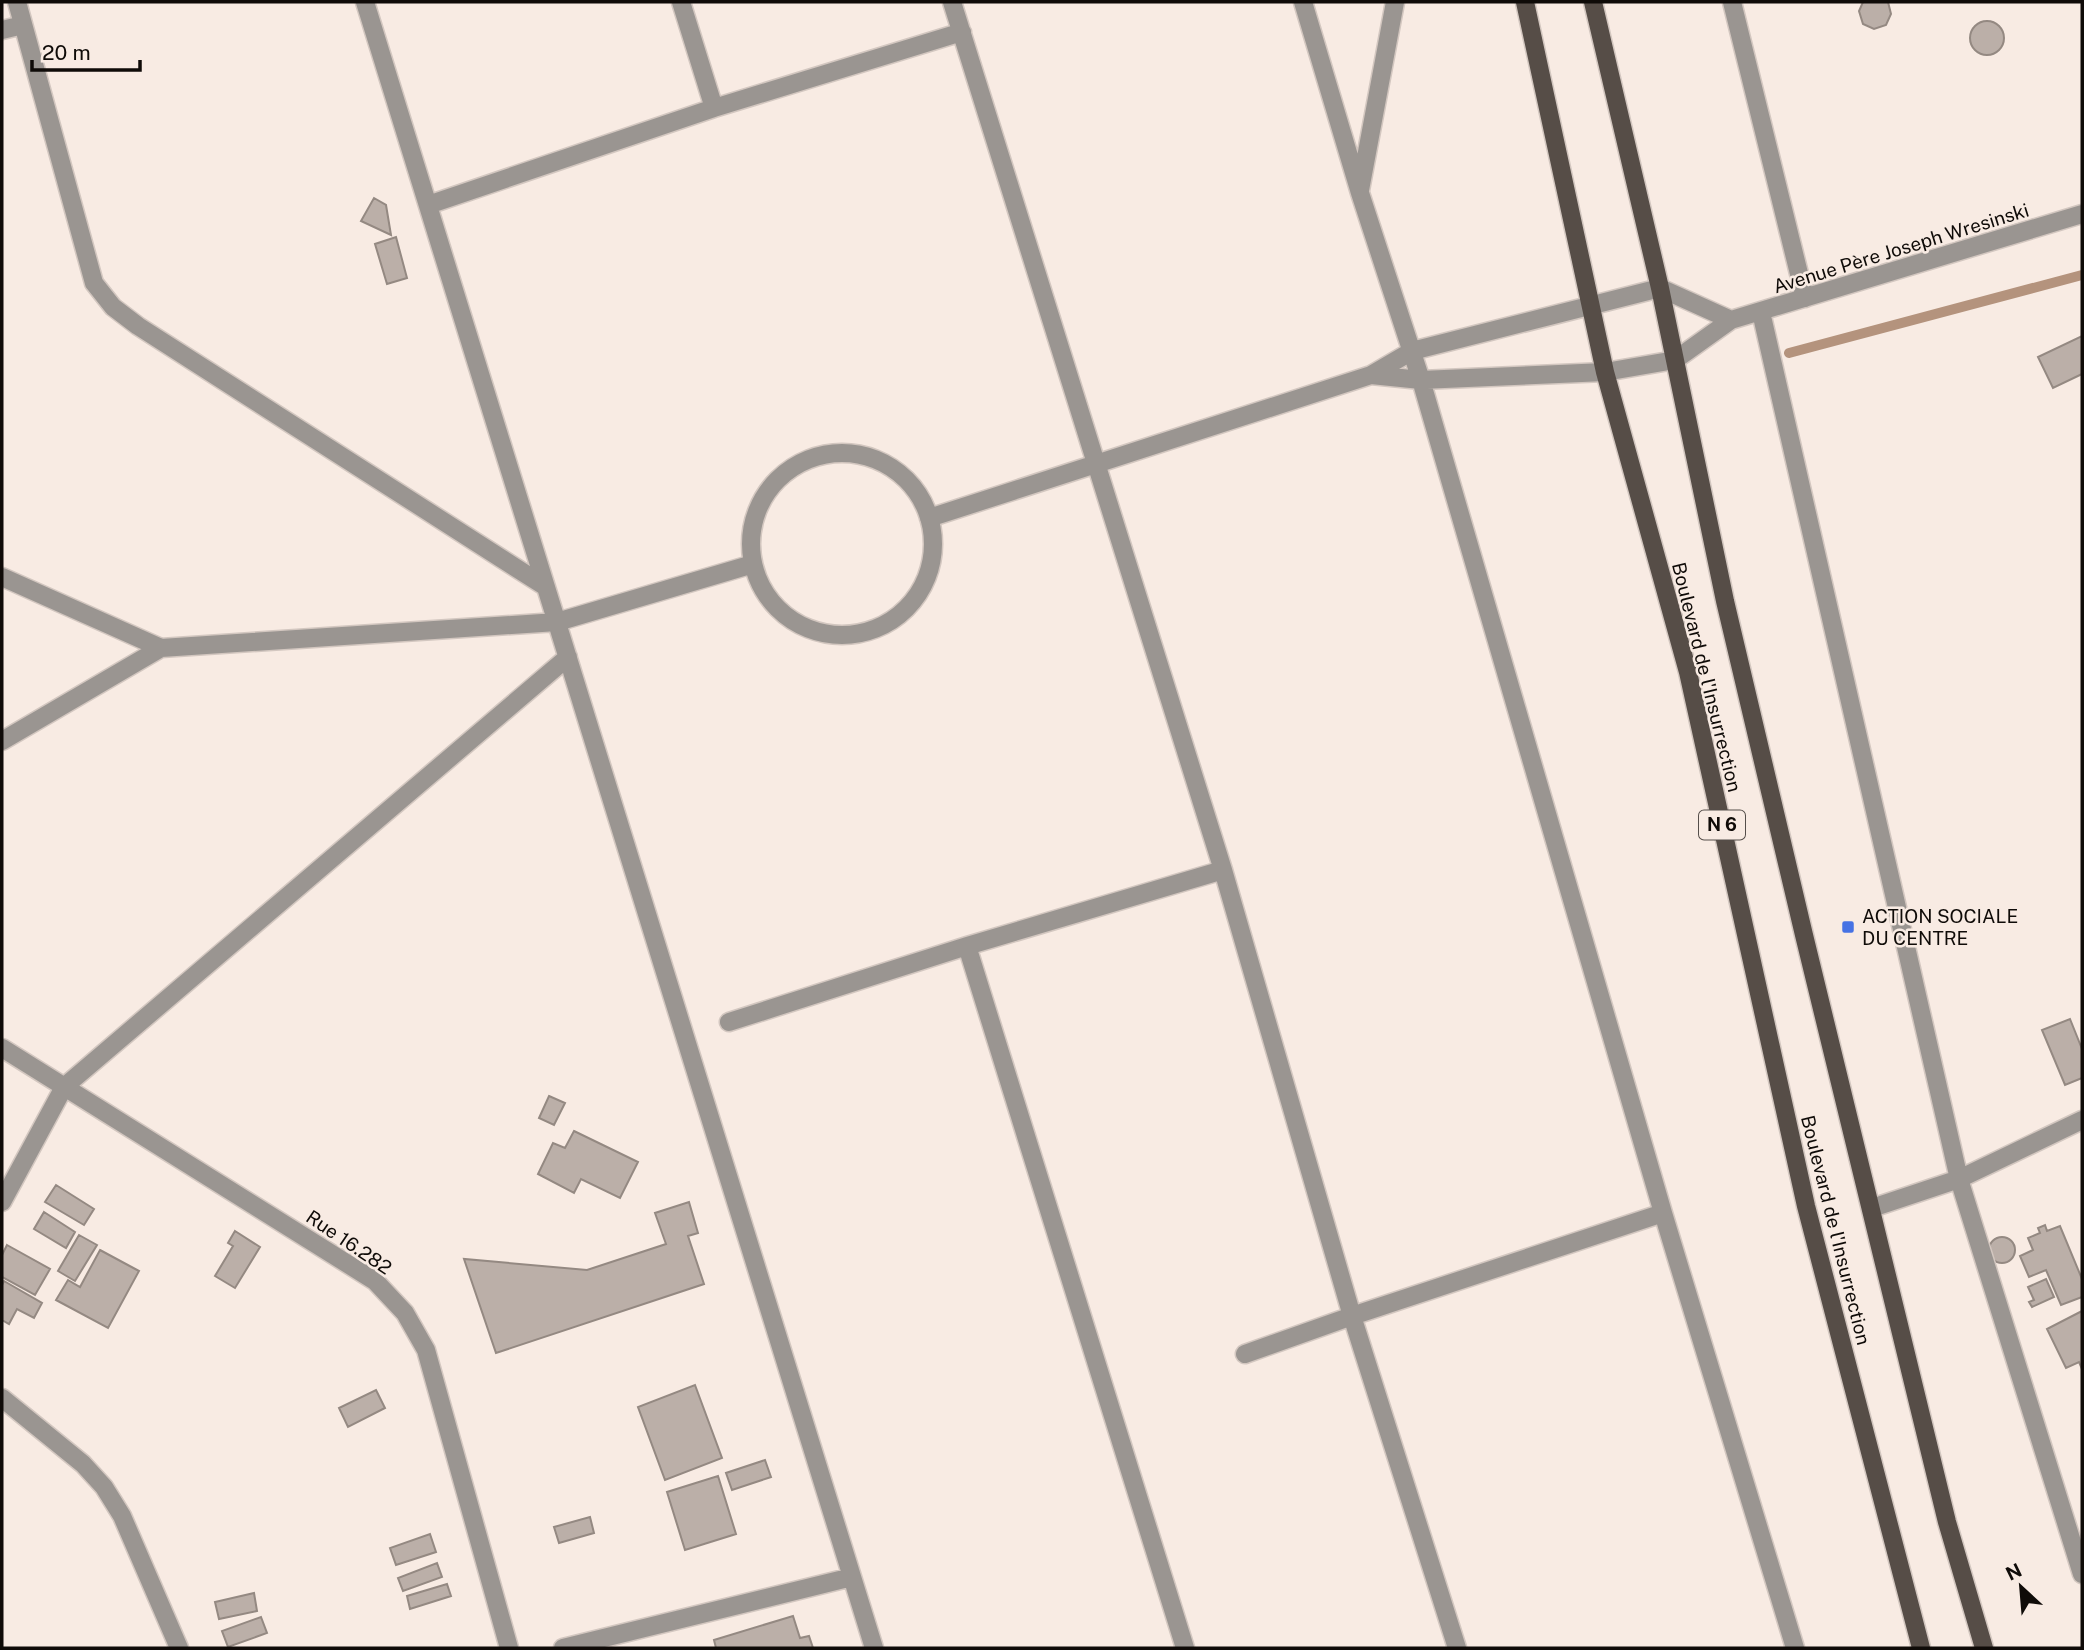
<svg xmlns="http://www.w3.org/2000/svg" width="2084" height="1650" font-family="'Public Sans',sans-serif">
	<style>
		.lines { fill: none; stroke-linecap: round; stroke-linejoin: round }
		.stream { stroke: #b4937d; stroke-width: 10 }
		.building { fill: #bbafa8; stroke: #948982; stroke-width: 2 }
		.minor-casing { stroke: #d3c7c0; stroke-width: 21 }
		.major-casing { stroke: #d3c7c0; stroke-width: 21 }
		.minor { stroke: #9a9591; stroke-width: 18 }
		.major { stroke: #564d47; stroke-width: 18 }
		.poi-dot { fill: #4672e4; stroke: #f8ebe3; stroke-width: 2.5 }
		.labels { text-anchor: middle; stroke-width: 5; stroke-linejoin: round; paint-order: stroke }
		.shield { fill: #f8ebe3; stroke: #554e4a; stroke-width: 2 }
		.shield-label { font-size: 18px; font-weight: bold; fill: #0f0b08 }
		.street-label { font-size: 19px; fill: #0f0b08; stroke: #f8ebe3 }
		.poi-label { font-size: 19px; fill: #0f0b08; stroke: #f8ebe3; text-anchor: start }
	</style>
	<rect width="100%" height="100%" fill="#f8ebe3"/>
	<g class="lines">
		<path class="stream" d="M1789 353 2082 275"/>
	</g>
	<path class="building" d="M1863 2H1888L1891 14 1886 25 1874 29 1863 24 1859 11Z
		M1970 38a17 17 0 1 1 34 0a17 17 0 1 1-34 0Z
		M374 198 386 205 391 235 361 221Z
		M396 237 407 278 387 284 375 244Z
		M2082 336V374L2053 388 2038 357Z
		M2070 1019 2082 1049V1078L2065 1085 2042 1030Z
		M549 1096 565 1103 554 1125 539 1118Z
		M574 1131 638 1162 620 1198 581 1179 574 1193 538 1174 553 1143 565 1148Z
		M56 1185 94 1209 84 1225 45 1202Z
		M689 1202 698 1233 688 1236 704 1284 496 1353 464 1259 587 1270 666 1244 655 1213Z
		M44 1212 75 1232 66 1248 34 1229Z
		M2045 1225 2047 1231 2060 1226 2082 1279V1297L2061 1305 2046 1270 2029 1277 2020 1256 2033 1250 2028 1238 2040 1233 2038 1228Z
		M235 1231 260 1247 235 1288 215 1276 233 1246 228 1243Z
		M79 1235 97 1245 75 1281 58 1271Z
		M1989 1250a13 13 0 1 1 26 0a13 13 0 1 1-26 0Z
		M7 1245 50 1269 35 1295 2 1277V1255Z
		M100 1250 139 1271 108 1328 56 1300 68 1280 80 1287Z
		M2046 1279 2054 1297 2032 1307 2029 1302 2034 1300 2028 1287Z
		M4 1281 42 1303 34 1318 17 1309 9 1324 2 1320V1285Z
		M2082 1311V1369L2079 1362 2066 1368 2047 1329Z
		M695 1385 722 1458 665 1480 638 1407Z
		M376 1390 385 1408 348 1427 339 1408Z
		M765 1460 771 1477 732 1490 726 1473Z
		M718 1476 736 1534 685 1550 667 1492Z
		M590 1517 594 1533 559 1543 554 1527Z
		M430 1534 436 1552 396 1565 390 1548Z
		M437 1563 442 1577 403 1591 398 1578Z
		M447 1584 451 1596 410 1609 407 1596Z
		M254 1593 257 1611 219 1619 215 1602Z
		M793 1616 800 1638 809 1636 813 1648H716L714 1640Z
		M261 1617 267 1633 228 1647 222 1631Z"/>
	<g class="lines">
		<defs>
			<path id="minor" d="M17 2 94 283 113 307 138 326 546 587
				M365 2 874 1648
				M681 2 714 108
				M952 2 1223 870 1352 1316 1457 1648
				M1303 2 1360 193 1421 380 1663 1213 1795 1648
				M1732 2 1805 298
				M2 30 23 25
				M1360 190 1395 2
				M428 205 714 108 962 32
				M1761 312 1959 1179 2082 1574
				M1371 375 1421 380 1605 372 1675 360 1731 320 2082 214
				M751 544a91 91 0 1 1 182 0a91 91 0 1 1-182 0Z
				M929 518 1371 375 1412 351 1660 288 1731 320
				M2 577 161 648
				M2 741 161 648 557 622 753 564
				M967 946 1185 1648
				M729 1022 967 946 1223 870
				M2 1048 375 1281 405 1313 426 1350 509 1648
				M2 1202 64 1087 568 657
				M1872 1208 1959 1179 2082 1120
				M1245 1354 1352 1316 1663 1213
				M2 1398 83 1464 104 1487 122 1516 179 1648
				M563 1648 852 1577"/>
			<path id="major" d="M1525 2 1605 372 1688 672 1806 1206 1921 1648
				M1593 2 1660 288 1725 601 1804 935 1947 1522 1984 1648"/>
		</defs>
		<use href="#minor" class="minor-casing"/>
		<use href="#major" class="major-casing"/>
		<use href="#minor" class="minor"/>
		<use href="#major" class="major"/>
	</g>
	<rect class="poi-dot" x="1841" y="920" width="14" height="14" rx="3.5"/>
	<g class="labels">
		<rect class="shield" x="1699" y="810.5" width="46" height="29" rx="5"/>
		<g class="shield-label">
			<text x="1722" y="831">N 6</text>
		</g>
		<g class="street-label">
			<text transform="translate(1901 248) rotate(-17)" y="7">Avenue Père Joseph Wresinski</text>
			<text transform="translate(1707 677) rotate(76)" y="7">Boulevard de l'Insurrection</text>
			<text transform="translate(1836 1230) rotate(76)" y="7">Boulevard de l'Insurrection</text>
			<text transform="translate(349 1242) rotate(34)" y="7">Rue 16.282</text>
		</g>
		<g class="poi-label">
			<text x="1862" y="923">ACTION SOCIALE<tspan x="1862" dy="22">DU CENTRE</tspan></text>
		</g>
	</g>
	<rect width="2084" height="1650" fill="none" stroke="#0f0b08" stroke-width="7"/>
	<g transform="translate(2021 1587) rotate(334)" stroke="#f8ebe3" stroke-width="5" paint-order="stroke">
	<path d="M0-5L12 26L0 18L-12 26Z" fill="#0f0b08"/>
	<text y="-10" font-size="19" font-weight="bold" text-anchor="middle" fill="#0f0b08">N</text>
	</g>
	<path d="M32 60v10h108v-10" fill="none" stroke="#0f0b08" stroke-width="3.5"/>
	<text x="42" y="60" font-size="21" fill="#0f0b08" stroke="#f8ebe3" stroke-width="5" paint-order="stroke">20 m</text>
</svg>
